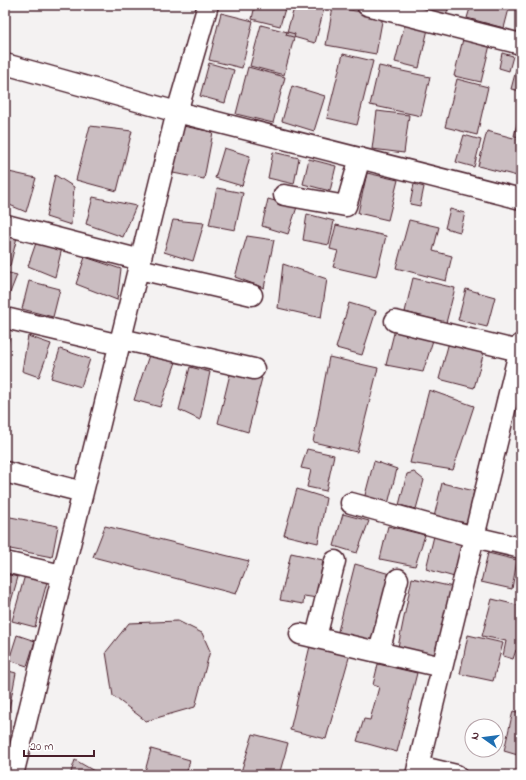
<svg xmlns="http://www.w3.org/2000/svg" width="526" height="780" font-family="'Indie Flower',sans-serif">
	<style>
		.building { fill: #cabdc1; stroke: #4a1f2b }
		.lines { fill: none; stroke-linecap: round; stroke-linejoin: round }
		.minor-casing { stroke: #4a1f2b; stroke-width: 23 }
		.minor { stroke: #fff; stroke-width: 20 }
	</style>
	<rect width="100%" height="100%" fill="#f4f2f2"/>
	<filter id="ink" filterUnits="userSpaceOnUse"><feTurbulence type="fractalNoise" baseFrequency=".025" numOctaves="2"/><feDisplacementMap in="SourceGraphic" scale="8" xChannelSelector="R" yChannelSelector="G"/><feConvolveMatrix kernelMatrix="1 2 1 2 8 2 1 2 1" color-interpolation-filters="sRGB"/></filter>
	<g filter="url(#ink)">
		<path class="building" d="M255 5H286L280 26 252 19Z
			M295 5H325L315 43 286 35Z
			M423 5H449L446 16 422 10Z
			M471 5H510L504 28 467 18Z
			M333 7 383 16 376 54 326 45Z
			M221 13 253 21 242 68 209 60Z
			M405 23 428 29 419 68 395 62Z
			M261 25 295 34 284 75 250 66Z
			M463 39 490 45 481 82 454 76Z
			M521 51V91L511 89Z
			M502 53 513 56 509 71 499 68Z
			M343 54 373 61 357 125 327 118Z
			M209 63 234 70 225 103 200 96Z
			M379 66 430 77 421 116 370 105Z
			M248 67 285 77 273 123 236 114Z
			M457 79 488 87 477 135 445 127Z
			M292 86 325 96 314 131 282 121Z
			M521 108V137L514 136Z
			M377 111 409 115 404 153 372 149Z
			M90 126 132 131 117 191 76 180Z
			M183 126 213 132 204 179 173 173Z
			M487 131 521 140V177L478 166Z
			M464 135 481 140 474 167 456 162Z
			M224 148 250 156 242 186 215 178Z
			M273 152 299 158 294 184 268 178Z
			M309 159 336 166 330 191 303 184Z
			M9 172 36 178 26 212 5 203V186Z
			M367 173 398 180 388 220 358 213Z
			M55 175 74 187 71 225 46 217Z
			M414 184 424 187 420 206 410 204Z
			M217 188 243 193 235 230 209 225Z
			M93 197 136 206 123 237 86 224Z
			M268 199 297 207 288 234 262 226Z
			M450 209 465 213 460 232 445 228Z
			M307 214 334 221 329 245 303 240Z
			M173 220 204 223 193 261 164 252Z
			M409 220 439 227 433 251 452 256 446 281 396 268Z
			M336 225 386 236 376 277 333 267 338 251 330 249Z
			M5 234 17 237 10 266 5 264Z
			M247 236 274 240 264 288 235 277Z
			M37 240 62 248 55 277 28 266Z
			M85 257 121 269 117 300 76 284Z
			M283 264 327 279 321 318 278 308Z
			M5 272 17 275 6 303H5Z
			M413 278 455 288 446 323 405 312Z
			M29 281 60 289 53 317 22 309Z
			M466 289 495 297 487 327 458 320Z
			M349 303 376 311 362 355 336 348Z
			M395 329 434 337 423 372 386 365Z
			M5 334 10 335 5 357Z
			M28 336 51 344 39 377 22 371Z
			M449 342 484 352 474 388 439 379Z
			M60 349 90 359 81 387 51 378Z
			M149 355 176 362 160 407 134 400Z
			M329 357 378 368 357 452 313 442Z
			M190 367 210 372 200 420 179 410Z
			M230 374 262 378 248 432 218 423Z
			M429 390 474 406 453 470 410 463Z
			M307 449 334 455 326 491 307 487 311 470 301 468Z
			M374 461 397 469 388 504 364 499Z
			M414 472 424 480 416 509 399 505 407 474Z
			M442 483 474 491 467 523 434 517Z
			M297 489 326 498 318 543 284 535Z
			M343 514 369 521 357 553 334 546Z
			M5 516 58 526 52 557 5 548Z
			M105 526 249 561 236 594 93 557Z
			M388 526 425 535 415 566 380 559Z
			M434 536 467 542 458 578 426 569Z
			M291 553 323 560 317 598 304 596 303 604 280 600Z
			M488 553 517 560 512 589 481 582Z
			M355 564 390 574 374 642 337 635Z
			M5 574 18 577 8 612 5 611Z
			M25 575 47 582 35 627 12 621Z
			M412 578 458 588 437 657 398 647Z
			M492 599 521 606V651L516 650 513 659 503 656 506 641 482 636Z
			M178 621 202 633 210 651 195 707 146 721 113 696 106 652 129 623Z
			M17 635 35 641 27 666 9 660Z
			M468 635 503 643 493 681 460 674Z
			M310 646 350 654 326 739 290 730Z
			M378 664 417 673 397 752 357 741 364 719 370 720 379 687 373 685Z
			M5 670 16 673 5 730Z
			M513 711 521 713V756L504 751Z
			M253 734 288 743 279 775H240Z
			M151 749 190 760 186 775H144Z
			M75 760 101 775H70Z"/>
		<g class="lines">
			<defs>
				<path id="minor" d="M367 5 521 44
					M5 64 177 112 521 199
					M284 195 346 206 360 158
					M6 225 141 260
					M139 269 252 295
					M5 318 120 345
					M395 321 519 351
					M121 339 254 369
					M5 472 83 492
					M351 503 474 537 521 548
					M5 562 62 575
					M300 634 442 667
					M316 637 335 561
					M379 652 398 579
					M418 766 456 775
					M13 775 177 112 208 5
					M416 775 521 344"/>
			</defs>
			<use href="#minor" class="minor-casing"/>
			<use href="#minor" class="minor"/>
		</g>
	</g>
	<rect width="526" height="780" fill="none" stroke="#fff" stroke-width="20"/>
	<rect x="10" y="10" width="506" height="760" fill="none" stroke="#4a1f2b" stroke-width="1.5" filter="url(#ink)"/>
	<g transform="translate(484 738) rotate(284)"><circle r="19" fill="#ffffff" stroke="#b7a5aa"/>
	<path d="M0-3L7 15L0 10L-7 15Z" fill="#1f6fb2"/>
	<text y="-6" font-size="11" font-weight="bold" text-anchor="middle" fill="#4a1f2b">N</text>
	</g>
	<path d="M24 750v6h70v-6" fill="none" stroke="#4a1f2b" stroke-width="2"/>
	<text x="30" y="750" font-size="12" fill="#4a1f2b" stroke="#ffffff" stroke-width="3" paint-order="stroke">20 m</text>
</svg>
